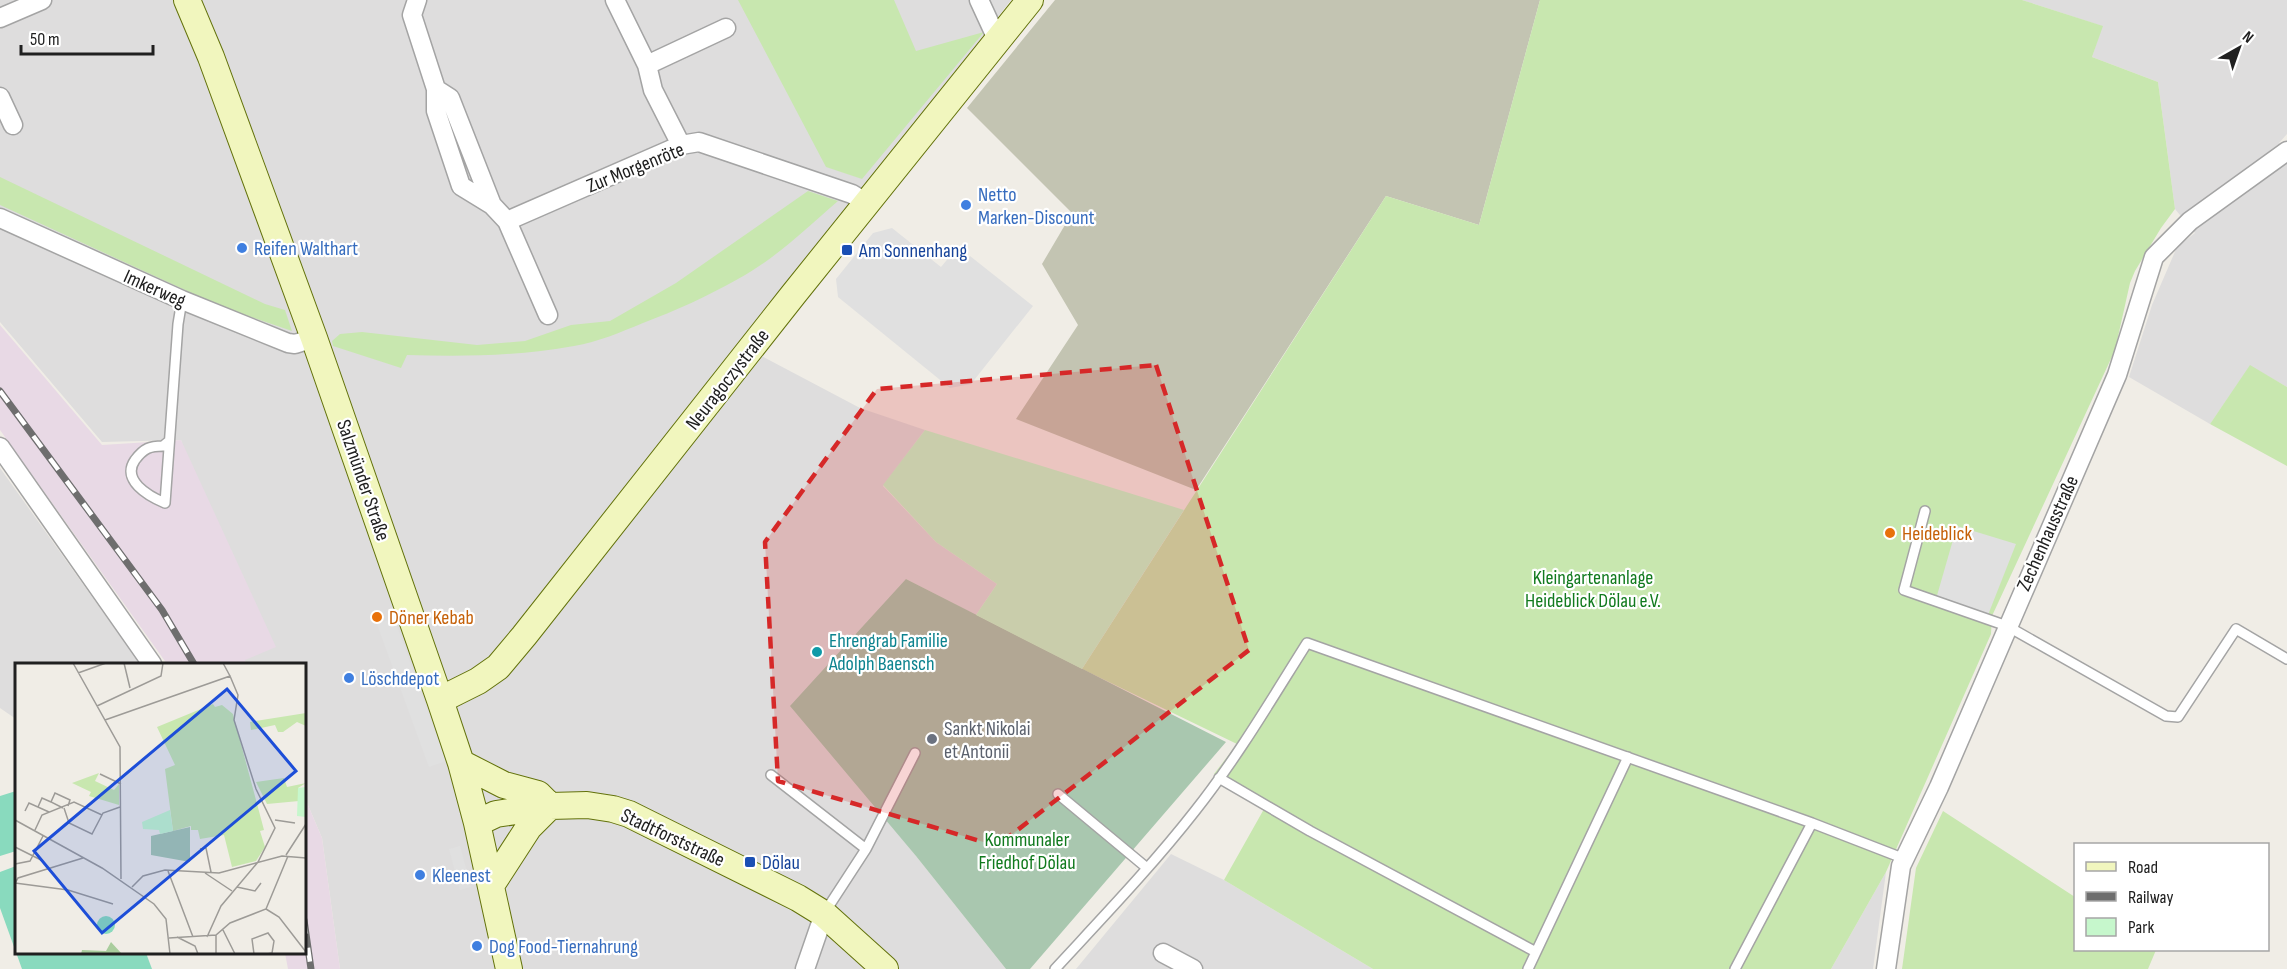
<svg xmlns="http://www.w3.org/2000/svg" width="2287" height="969" font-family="'Sofia Sans Condensed',sans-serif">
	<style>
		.residential { fill: #dedddd }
		.industrial { fill: #e8d9e5 }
		.construction { fill: #c3c4b2 }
		.grass { fill: #c8e7af }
		.cemetery { fill: #a9c7af }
		.park { fill: #c6f7cc }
		.pitch { fill: #89dabe }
		.parking { fill: #e0e0e0 }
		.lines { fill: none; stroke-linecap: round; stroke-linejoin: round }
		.service-casing { stroke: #a4a4a4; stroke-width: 12 }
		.minor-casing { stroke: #a4a4a4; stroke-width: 21 }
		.secondary-casing { stroke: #63720b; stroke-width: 28 }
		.service { stroke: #fff; stroke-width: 9 }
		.minor { stroke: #fff; stroke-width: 18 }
		.secondary { stroke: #f1f6be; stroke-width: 26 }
		.rail-casing { stroke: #6e6e6e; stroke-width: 7 }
		.rail { stroke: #fff; stroke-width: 4.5; stroke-dasharray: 14; stroke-linecap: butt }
		.marked { fill: #d62828; fill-opacity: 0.2; stroke: #d62828; stroke-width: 4.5; stroke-dasharray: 12 8; stroke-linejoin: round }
		.shop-dot { fill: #3f7fe0; stroke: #fff; stroke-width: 2 }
		.transit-dot { fill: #1a4fb4; stroke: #fff; stroke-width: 2 }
		.food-dot { fill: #e8710a; stroke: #fff; stroke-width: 2 }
		.culture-dot { fill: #0f9aa8; stroke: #fff; stroke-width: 2 }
		.worship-dot { fill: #6b7280; stroke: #fff; stroke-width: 2 }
		.labels { text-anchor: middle; stroke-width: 4.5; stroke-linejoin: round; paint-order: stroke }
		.street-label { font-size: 20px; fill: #202020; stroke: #fff }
		.shop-label { font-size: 20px; fill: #366cbe; stroke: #fff; text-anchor: start }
		.transit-label { font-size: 20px; fill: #164399; stroke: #fff; text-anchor: start }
		.food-label { font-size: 20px; fill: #c56008; stroke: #fff; text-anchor: start }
		.park-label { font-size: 20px; fill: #117a1e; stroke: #fff }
		.culture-label { font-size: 20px; fill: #0d838f; stroke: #fff; text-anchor: start }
		.worship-label { font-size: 20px; fill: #5b616d; stroke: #fff; text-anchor: start }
		.inset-road { fill: none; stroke: #9d9b97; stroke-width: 1.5 }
		.view { fill: #1d4ed8; fill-opacity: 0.15; stroke: #1d4ed8; stroke-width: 3 }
		.inset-edge { fill: none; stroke: #202020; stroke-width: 3 }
	</style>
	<rect width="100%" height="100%" fill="#f0ede6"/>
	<path class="residential" d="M0 0H1011L849 208 739 344 860 408 925 430 883 486 936 542 997 584 976 615 906 579 901 837 1006 969H340L322 838 305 798 304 664H246L181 440 102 442 0 322Z
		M2022 0H2287V134L2279 143 2287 149V387L2250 366 2210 424 2129 377 2152 305 2177 247 2195 233 2175 209 2158 82 2092 57 2102 26Z
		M0 468 140 664H16V719L0 708Z
		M1171 854 1224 880 1373 969H1076Z
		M1886 872 1873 969H1831Z"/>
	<path class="industrial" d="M0 325 102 445 181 440 276 647 245 660 246 664H167L0 430Z
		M305 798 322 838 340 969H288L285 953 304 952Z"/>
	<path class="construction" d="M1055 0H1540L1479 225 1386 196 1196 490 1016 419 1078 325 1042 264 1072 213 967 108Z"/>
	<path class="grass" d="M738 0H894L916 51 984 32 862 179 826 167Z
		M1540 0H2022L2103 26 2092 57 2158 82 2175 209 2161 228 2135 271 2130 283 2115 350 1992 616 1991 634 1886 872 1831 969H1373L1224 880 1264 809 1214 774 1237 744 1082 669 1386 196 1479 225Z
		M0 177 265 304 285 310 292 331 222 307 0 205Z
		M808 191 838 201C807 228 775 259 738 279 708 296 675 311 643 323 621 332 598 342 574 346 518 356 463 357 407 355L401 368 333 346 332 341 340 334 362 332 477 345 525 341 571 325 610 321 676 283Z
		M2250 365 2287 387V466L2210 424Z
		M1943 811 2075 897 2076 950H2156L2148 969H1902L1916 868Z"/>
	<path class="cemetery" d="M906 579 1226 742 1030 969H1006L916 856 790 706Z"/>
	<path class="park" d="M925 430 1184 510 1082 669 976 615 997 584 936 542 883 485Z"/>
	<path class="pitch" d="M16 791V851L0 856V796Z
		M16 866V952L146 953 152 969H22L0 908V872Z"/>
	<path class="parking" d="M892 228 941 267 956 249 968 258 970 256 1033 306 971 384 950 388 838 297 836 279 873 233Z
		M1957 526 2016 544 1988 615 1936 599Z
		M394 618 446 761 429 767 377 624Z
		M460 846 471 887 460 890 449 849Z"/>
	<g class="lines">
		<defs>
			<path id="service" d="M169 441 163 446C150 446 144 448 135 460 121 480 148 496 165 503L178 324 182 300
				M1925 511 1904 590 2007 626 2166 716 2178 717 2236 629 2287 659
				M771 775 866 849 825 912
				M1219 778 1310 831 1536 952
				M1058 794 1147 868
				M866 849 915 753
				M1055 969C1103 917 1152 866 1195 811 1237 758 1271 700 1307 643L1812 823 1905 859
				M1528 969 1628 757
				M1735 969 1812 823"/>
			<path id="minor" d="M417 0 412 15 436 89 450 98 492 205 507 221 681 145 699 142 852 194 867 203
				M615 0 647 65 653 90 681 145
				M979 0 997 39
				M0 18 42 0
				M647 65 726 28
				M436 89V111L461 186 492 205
				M0 97 13 125
				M0 218 182 300 288 343 295 344 314 338
				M507 221 548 315
				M0 447 152 664
				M1163 953 1193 969
				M805 969 824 914
				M1886 969 1901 866 1939 787 2117 375 2154 257 2190 221 2287 151"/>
			<path id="secondary" d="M187 0 211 57 314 338 440 700 461 763 477 823 509 969
				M440 700 478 681 498 667 524 636 793 295 1030 0
				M461 763 504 785 538 794 550 806
				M477 823 496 814 550 806 587 805 613 809 629 814 798 898 824 914 885 969
				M492 884 529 827 550 806"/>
		</defs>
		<use href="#service" class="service-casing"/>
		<use href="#minor" class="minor-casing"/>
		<use href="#secondary" class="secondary-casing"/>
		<use href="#service" class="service"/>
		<use href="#minor" class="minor"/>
		<use href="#secondary" class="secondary"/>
		<defs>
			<path id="rail" d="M0 391 162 610 194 664
				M304 920 311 969"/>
		</defs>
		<use href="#rail" class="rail-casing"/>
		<use href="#rail" class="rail"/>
	</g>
	<path class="marked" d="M1156 365 1249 650 997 846 778 781 765 542 877 389Z"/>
	<g class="shop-dot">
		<circle cx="966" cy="205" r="6"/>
		<circle cx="242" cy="248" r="6"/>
		<circle cx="349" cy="678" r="6"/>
		<circle cx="420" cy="875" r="6"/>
		<circle cx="477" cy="946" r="6"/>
	</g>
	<g class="transit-dot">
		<rect x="841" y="244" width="12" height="12" rx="3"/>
		<rect x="744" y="856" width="12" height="12" rx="3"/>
	</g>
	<g class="food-dot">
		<circle cx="1890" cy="533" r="6"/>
		<circle cx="377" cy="617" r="6"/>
	</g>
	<circle class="culture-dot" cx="817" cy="652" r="6"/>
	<circle class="worship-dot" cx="932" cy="739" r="6"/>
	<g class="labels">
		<g class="street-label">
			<text transform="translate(635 167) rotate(-22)" y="7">Zur Morgenröte</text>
			<text transform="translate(155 288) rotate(24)" y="7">Imkerweg</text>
			<text transform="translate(727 379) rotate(-52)" y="7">Neuragoczystraße</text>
			<text transform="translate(364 480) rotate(71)" y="7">Salzmünder Straße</text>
			<text transform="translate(2047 533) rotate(-66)" y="7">Zechenhausstraße</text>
			<text transform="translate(673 837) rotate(25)" y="7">Stadtforststraße</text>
		</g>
		<g class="shop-label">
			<text x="978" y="201">Netto<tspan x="978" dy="23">Marken-Discount</tspan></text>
			<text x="254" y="255">Reifen Walthart</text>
			<text x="361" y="685">Löschdepot</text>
			<text x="432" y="882">Kleenest</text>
			<text x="489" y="953">Dog Food-Tiernahrung</text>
		</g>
		<g class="transit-label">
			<text x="859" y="257">Am Sonnenhang</text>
			<text x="762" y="869">Dölau</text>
		</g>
		<g class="food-label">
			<text x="1902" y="540">Heideblick</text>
			<text x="389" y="624">Döner Kebab</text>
		</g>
		<g class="park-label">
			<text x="1593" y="584">Kleingartenanlage<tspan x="1593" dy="23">Heideblick Dölau e.V.</tspan></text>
			<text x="1027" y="846">Kommunaler<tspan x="1027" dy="23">Friedhof Dölau</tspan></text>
		</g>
		<g class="culture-label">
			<text x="829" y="647">Ehrengrab Familie<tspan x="829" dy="23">Adolph Baensch</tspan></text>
		</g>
		<g class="worship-label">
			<text x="944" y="735">Sankt Nikolai<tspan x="944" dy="23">et Antonii</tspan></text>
		</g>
	</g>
	<g transform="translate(15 663)">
		<rect width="291" height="291" fill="#f0ede6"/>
		<path d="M198 41 200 44 207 42 218 51 249 167 245 168 250 184 241 198 217 204 209 172 185 176 183 167H176V163L158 168 150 106 160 102 142 64ZM291 50V63L282 59 268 69H263L260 62 236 67 235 59ZM84 110 80 118 99 127 104 121V142L74 133 76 129 57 120ZM269 115 272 124 291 120 283 125 284 138 252 141 241 119Z" fill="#c8e7af"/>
		<path d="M96 279 107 291H66L67 287 91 288Z" fill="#a9cd9d"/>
		<path d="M175 164V199L136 192V173Z" fill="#a9c7af"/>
		<path d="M291 124V154L282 153 283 125ZM155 147 158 168 145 171 144 167 128 166 127 159Z" fill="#c6f7cc"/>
		<path d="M82 262a9 9 0 1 1 18 0a9 9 0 1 1-18 0Z" fill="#89dabe"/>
		<path class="inset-road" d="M58 0 105 84 106 216M109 0 115 25M63 10 91 0M82 43 146 13 148 0M90 57 215 13 208 0M85 111 106 121M23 144 27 135 36 139M48 145 36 139 40 130 55 137 53 143M49 145 54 160 77 171 88 150 105 144M10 148 14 140 34 149M0 157 87 205 139 241 151 256 155 291M260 157 280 160M20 167 27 152 59 139 87 152M0 184 28 198M185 186 191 185 196 209M271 192 291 161M0 201 15 198 28 173M153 208 178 274M190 210 217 228M0 220 53 227 98 241M0 220 3 215 68 195M117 224 128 213 150 207 204 210 267 193 291 195M222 224 240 228 246 220M251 246 264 254 291 289M208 267 220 291M201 272V291M162 274 180 283 183 291M192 274 206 243 243 199 260 165 241 126 219 57 223 32 215 13M154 275 201 272 215 260 251 246 273 193M239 291 237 276 253 270 259 278 257 290 252 291"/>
		<path class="view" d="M212 26 281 108 87 270 19 188Z"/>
		<rect width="291" height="291" class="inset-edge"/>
	</g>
	<rect x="2074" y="843" width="195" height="108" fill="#ffffff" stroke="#a6a6a6" stroke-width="1.5"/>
	<rect x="2086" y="862" width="30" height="9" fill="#f1f6be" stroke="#a6a6a6" stroke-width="1.5"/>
	<text x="2128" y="873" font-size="18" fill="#202020">Road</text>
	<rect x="2086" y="892" width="30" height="9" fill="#6e6e6e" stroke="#a6a6a6" stroke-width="1.5"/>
	<text x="2128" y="903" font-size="18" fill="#202020">Railway</text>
	<rect x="2086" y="918" width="30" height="18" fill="#c6f7cc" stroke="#a6a6a6" stroke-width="1.5"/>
	<text x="2128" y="933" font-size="18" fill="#202020">Park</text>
	<g transform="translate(2239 48) rotate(40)" stroke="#ffffff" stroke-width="4.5" paint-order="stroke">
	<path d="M0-4.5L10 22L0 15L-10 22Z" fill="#202020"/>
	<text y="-9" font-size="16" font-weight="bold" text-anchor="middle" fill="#202020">N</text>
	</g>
	<path d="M21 45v9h132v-9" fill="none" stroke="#202020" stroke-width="3"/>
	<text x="30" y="45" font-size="18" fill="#202020" stroke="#ffffff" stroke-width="4.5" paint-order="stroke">50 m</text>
</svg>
